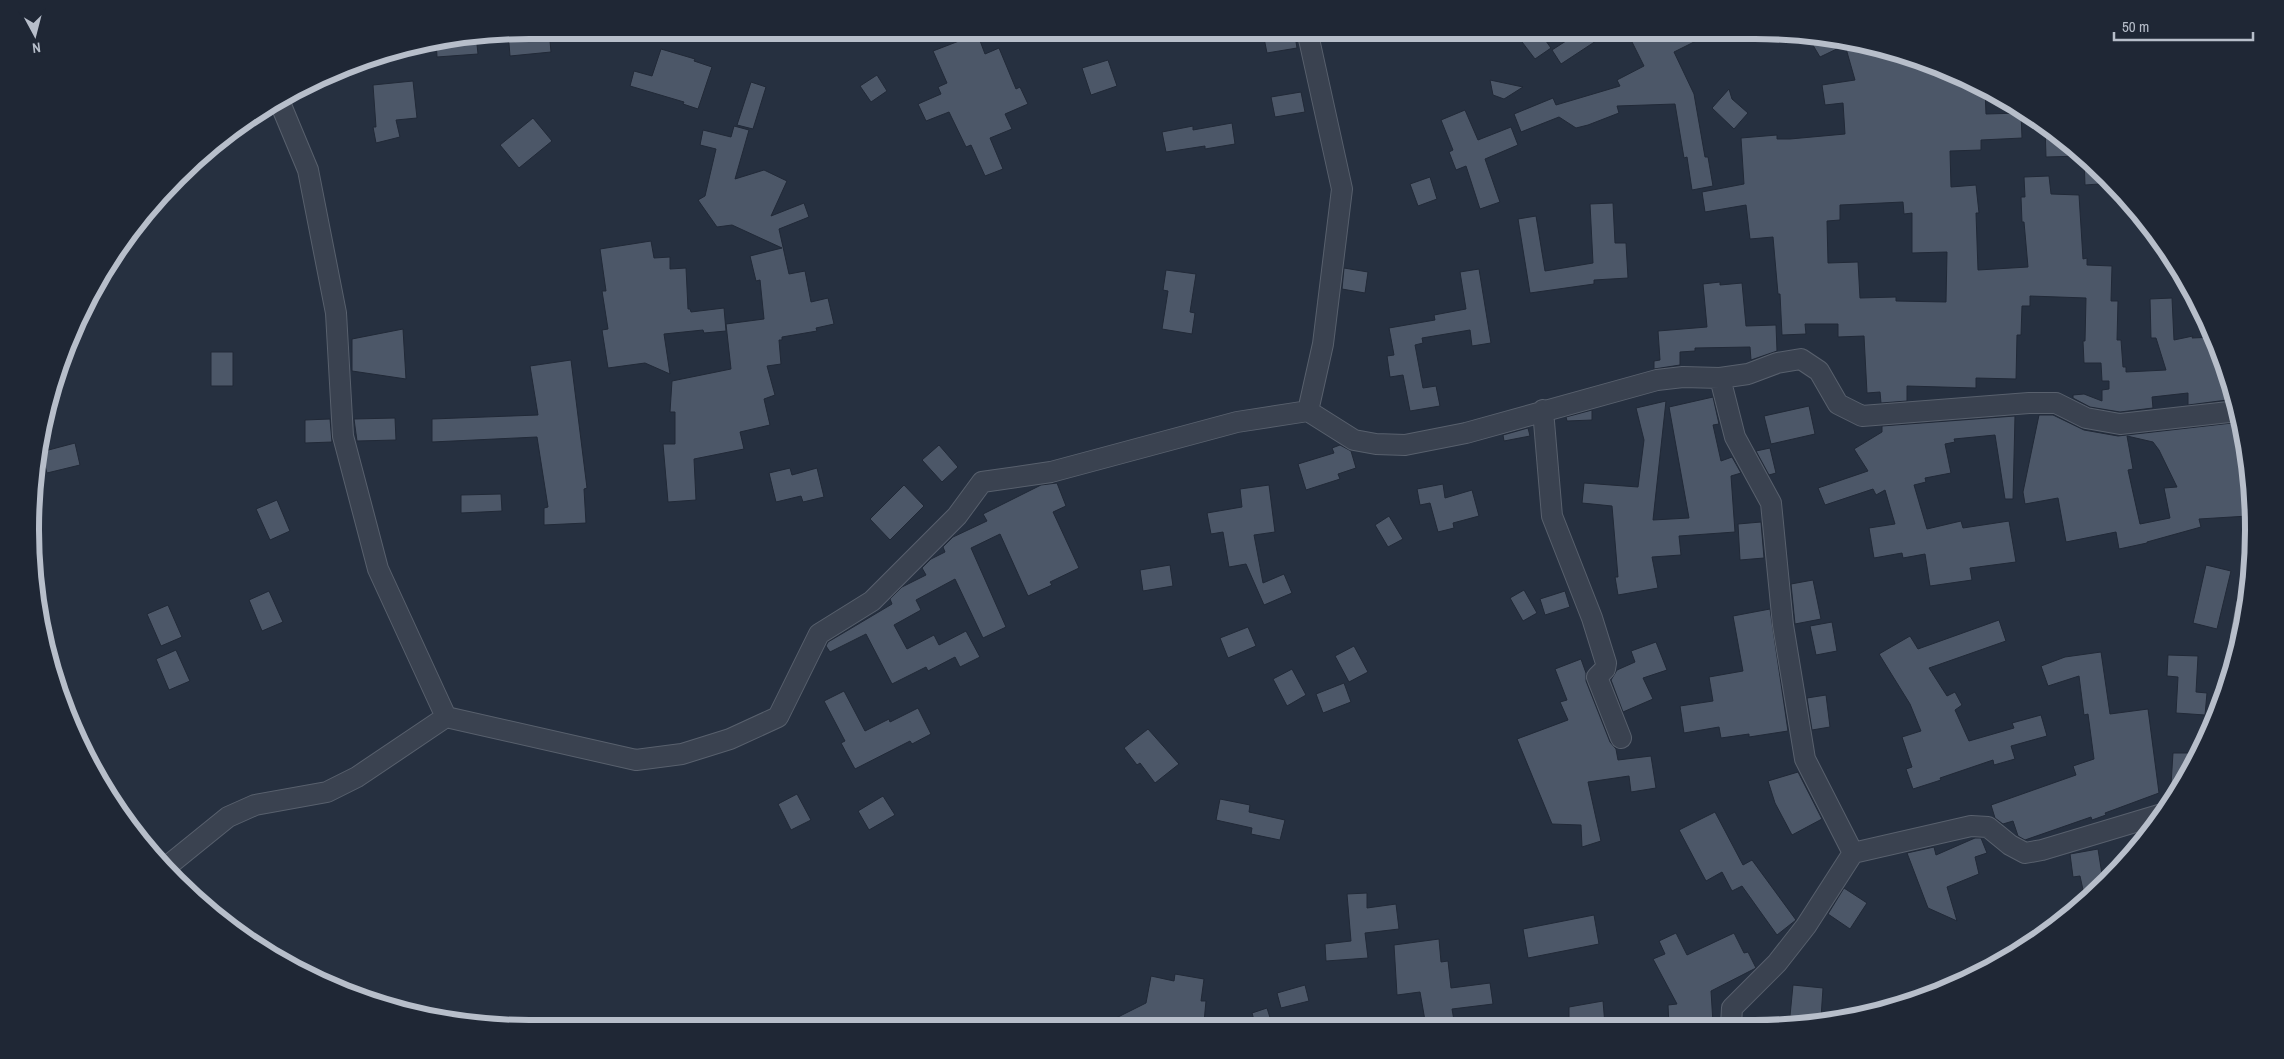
<svg xmlns="http://www.w3.org/2000/svg" width="2284" height="1059" font-family="'Archivo Narrow',sans-serif">
	<style>
		.building { fill: #4c5768; stroke: #212937; fill-rule: evenodd }
		.lines { fill: none; stroke-linecap: round; stroke-linejoin: round }
		.street-casing { stroke: #58606d; stroke-width: 22 }
		.street { stroke: #3a4250; stroke-width: 20 }
		.rim { fill: none; stroke: #b7beca; stroke-width: 6 }
	</style>
	<rect width="100%" height="100%" fill="#263040"/>
	<path class="building" d="M530 30H549L551 52 510 56 508 32Z
		M972 30H976L985 54 999 48 1016 89 1020 87 1028 104 1005 114 1012 129 990 138 1003 169 985 176 971 145 966 147 949 112 926 121 918 104 941 94 938 87 947 83 933 51 959 41 957 36Z
		M1280 30H1294L1297 48 1267 53 1263 33Z
		M1530 30H1538L1551 48 1535 59 1519 38Z
		M1583 30H1588L1596 41 1561 64 1552 50Z
		M1651 30H1690L1696 41 1674 52 1694 94 1705 157H1708L1713 186 1692 190 1687 157 1684 158 1675 104 1617 106 1619 113 1588 125 1576 128 1559 117 1521 132 1514 114 1553 98 1556 105 1620 86 1617 80 1644 66 1631 40Z
		M476 35 478 54 437 57 436 39Z
		M1807 35 1852 40 1945 68 1985 89 1986 114 2021 113 2022 138 1981 140V150L1950 151 1951 187 1976 185 1979 213H1976L1978 270 2028 267 2024 222H2022L2021 197H2025L2024 177 2049 176 2051 194 2079 195 2083 259 2087 258V265L2112 266 2111 301H2118L2117 340H2121L2123 367H2126V372L2166 370 2156 338H2151L2150 299 2172 298 2174 340 2193 336 2192 338 2215 337 2220 353 2221 373 2226 372 2235 399 2188 405V393L2152 397 2153 408 2120 412 2090 407 2073 398V395L2084 394 2102 401V390L2109 389V381H2102L2101 363H2084L2083 341H2085L2086 298 2030 296V306H2022L2021 335H2017L2016 379 1976 378V388L1907 386V401L1881 403 1880 392 1867 393 1864 336 1838 337V324H1805L1806 334 1782 335 1780 294H1778L1773 237 1750 239 1746 205 1705 212 1702 192 1744 184 1741 138 1777 135V139H1790L1845 134 1843 103 1825 105 1822 85 1855 80 1845 45 1820 57ZM1903 202 1904 214 1912 213V253L1947 252 1946 302 1896 301V297L1860 298 1858 262 1828 263 1827 221 1840 220V205Z
		M661 49 695 59 694 61 712 67 698 109 683 104 684 102 630 86 634 71 652 76Z
		M1108 60 1117 86 1091 95 1082 68Z
		M877 75 887 91 871 102 860 86Z
		M1490 80 1523 87 1504 99 1493 95Z
		M413 81 417 118 396 120 400 137 376 143 373 127H376L373 85Z
		M751 82 766 87 753 129 737 125Z
		M1729 89 1732 99 1748 113 1734 129 1712 108Z
		M1301 92 1305 112 1275 117 1271 97Z
		M1465 110 1478 140 1511 127 1518 145 1485 159 1500 202 1480 209 1466 166 1456 170 1449 152 1453 150 1441 120Z
		M533 118 552 141 519 168 500 145Z
		M1232 123 1235 144 1205 149V146L1166 152 1162 132 1193 126V130Z
		M2045 125 2058 136 2082 156 2046 157Z
		M734 126 749 130 735 179 764 170 787 181 771 216 804 203 809 217 779 229 789 274 805 271 811 302 828 298 834 324 816 328 817 331 782 337V340H779L781 364 767 366 775 395 764 399 770 425 740 432 744 449 694 459 696 500 668 502 663 444H675V412H670L672 381 731 369 726 324 764 319 760 280 756 281 750 256 782 248 732 225 717 227 698 200 705 196 716 149 700 145 703 130 731 137Z
		M2084 157 2108 176 2113 183 2085 185Z
		M1430 177 1437 199 1418 206 1410 184Z
		M1613 203 1615 243H1626L1628 278 1594 280V284L1530 293 1518 219 1536 216 1545 271 1593 263 1590 204Z
		M651 241 654 258 670 257V269L686 268 688 309H690L691 312 724 308 726 331 704 333 703 330 664 334 670 374 645 363 608 368 602 330 608 329 602 291H606L600 249Z
		M1344 268 1368 272 1365 293 1342 289Z
		M1479 269 1491 343 1472 346 1470 330 1422 338 1423 343 1415 345 1423 388 1436 386 1440 406 1410 411 1403 375 1390 377 1387 356 1394 355 1389 328 1435 320 1434 315 1466 309 1460 272Z
		M1166 270 1196 274 1190 312 1195 313 1192 334 1162 329 1168 291 1163 290Z
		M1720 282V285L1742 283 1746 326 1776 325 1777 351 1751 360 1750 347 1695 348V351L1680 352V365L1654 369V361L1660 360 1658 331 1707 327 1703 284Z
		M403 329 406 379 352 371V339Z
		M211 352H233V386H211Z
		M571 360 587 488 584 489 586 523 544 525V508L548 507 537 437 432 442V419L538 415 530 366Z
		M1713 397 1719 424 1713 425 1721 461 1732 457 1741 473 1731 476 1735 532 1679 536 1681 555 1652 557 1658 588 1618 595 1615 577H1618L1612 506 1582 503 1584 483 1638 487 1644 440 1636 408 1666 401 1653 520 1689 518 1669 407Z
		M1809 406 1815 434 1771 444 1764 416Z
		M1592 410V420L1567 421 1566 417Z
		M2039 415H2053L2084 430 2118 436 2241 422 2244 432 2251 495 2248 516 2199 519 2201 527 2147 542V543L2119 549 2116 532 2066 542 2058 498 2025 504 2023 492ZM2127 436 2153 442 2159 450 2177 487 2164 488 2170 518 2140 524 2128 470 2133 469Z
		M2015 416 2013 499H2005L1995 435 1954 439 1955 442 1945 444 1951 473 1925 478 1926 482 1914 485 1927 529 1961 521 1963 528 2009 521 2016 562 1970 568 1972 580 1930 586 1925 554 1903 558 1902 553 1874 558 1869 528 1895 524 1885 490 1876 495 1873 489 1825 505 1818 488 1868 471 1854 449 1882 432V426Z
		M395 418 396 440 357 441 354 419Z
		M330 419 332 442 305 443V420Z
		M1528 428 1530 436 1504 441 1503 435Z
		M75 443 80 465 47 473 41 452Z
		M939 445 958 467 942 482 922 460Z
		M1340 445 1351 451 1356 468 1338 474 1340 479 1306 490 1298 464 1334 453 1332 448Z
		M1770 448 1776 473 1769 475 1756 451Z
		M790 468 792 475 817 468 824 497 803 502 801 496 776 502 769 473Z
		M1057 483 1066 506 1053 512 1079 568 1050 582 1052 585 1028 596 1000 534 971 548 1006 627 983 638 955 579 916 600 921 610 894 625 907 649 934 635 939 645 966 631 980 657 960 667 955 657 928 671 926 667 892 684 866 634 830 652 826 646 828 642 892 604 890 599 902 587 926 575 922 568 931 559 945 552 943 547 953 537 987 521 983 514 1041 485Z
		M1443 484 1445 498 1472 490 1479 516 1453 523 1454 528 1438 532 1430 503 1420 505 1417 489Z
		M904 485 924 506 890 540 870 519Z
		M1269 485 1275 532 1254 535 1263 583 1284 574 1292 593 1264 605 1246 564 1229 567 1223 532 1211 534 1207 513 1242 507 1240 489Z
		M501 494 502 511 461 513V495Z
		M277 500 290 531 270 540 256 509Z
		M1389 516 1403 539 1388 547 1375 525Z
		M1761 522 1764 558 1740 560 1738 524Z
		M1170 565 1173 586 1143 591 1140 570Z
		M2206 565 2231 571 2217 629 2193 623Z
		M1813 580 1821 619 1795 624 1791 584Z
		M1524 590 1537 613 1523 621 1510 598Z
		M269 591 283 622 262 631 249 600Z
		M1565 591 1570 607 1545 615 1540 599Z
		M168 605 182 637 161 646 147 614Z
		M1770 609 1788 731 1749 737V734L1721 738 1719 727 1684 733 1680 706 1713 701 1709 677 1743 671 1733 616Z
		M1999 620 2006 641 1929 668 1947 696 1955 692 1962 705 1955 710 1969 741 2014 728 2012 723 2041 715 2047 736 2011 746 2015 759 1994 765 1993 760 1940 778 1941 780 1913 789 1906 769 1912 767 1902 737 1921 731 1910 704 1879 654 1910 636 1918 649Z
		M1832 622 1837 651 1816 655 1810 626Z
		M1248 627 1256 646 1228 658 1220 638Z
		M1656 642 1667 670 1643 678 1653 699 1623 712 1611 680 1617 670 1635 662 1631 651Z
		M1354 646 1368 672 1349 682 1335 656Z
		M176 650 190 681 169 690 156 659Z
		M2101 652 2110 714 2148 709 2159 793 2105 813 2106 815 2092 820 2091 817 2025 840 2018 836 2013 821 2003 824 1995 818 1991 805 2076 775 2073 766 2094 759 2088 714 2084 715 2079 676 2048 686 2041 666 2065 657Z
		M2168 655 2198 656 2196 692 2207 693 2205 715 2176 713 2178 677 2167 676Z
		M1581 659 1586 673V681L1610 742 1616 749 1618 760 1651 756 1656 788 1631 792 1629 776 1588 782 1601 841 1582 847 1581 825 1552 824 1517 739 1568 720 1560 702 1567 700 1555 669Z
		M1292 669 1306 695 1287 706 1273 679Z
		M1344 683 1351 702 1323 713 1316 694Z
		M844 691 865 731 889 719 890 722 918 708 931 734 912 744 910 741 855 769 841 743 845 741 824 701Z
		M1826 695 1830 727 1812 730 1807 698Z
		M1148 729 1179 764 1155 783 1140 763 1137 765 1124 748Z
		M2173 753H2197L2170 800Z
		M1798 772 1822 819 1792 835 1775 803 1768 781Z
		M797 794 811 820 791 830 778 804Z
		M883 796 895 815 869 830 858 811Z
		M1220 799 1250 805 1249 812 1285 820 1280 840 1251 834 1252 828 1216 820Z
		M1715 812 1743 865 1752 860 1796 920 1777 935 1742 886 1732 891 1722 872 1706 881 1679 830Z
		M1975 838H1981L1987 853 1975 857 1979 874 1947 887 1957 921 1928 908 1907 853 1934 847 1936 855Z
		M2098 849 2103 881 2085 899 2080 876 2073 877 2070 854Z
		M1844 888 1867 903 1850 929 1828 914Z
		M1367 893V908L1396 904 1399 929 1365 933 1368 958 1326 961 1325 944 1351 941 1347 894Z
		M1594 915 1599 944 1528 958 1523 929Z
		M1676 933 1687 955 1734 933 1744 953 1748 952 1756 968 1711 991 1713 1023 1669 1025 1668 1005 1677 1004 1653 959 1665 954 1659 941Z
		M1439 939 1441 962 1448 961 1451 988 1490 983 1493 1004 1452 1009 1455 1026H1426L1420 992 1397 995 1394 945Z
		M1175 974 1204 979 1201 1001H1206L1204 1022 1151 1018 1134 1027H1098L1146 1003 1151 976 1174 981Z
		M1305 985 1309 1001 1281 1008 1277 993Z
		M1793 985 1823 988 1821 1018 1790 1016Z
		M1603 1001 1605 1025 1569 1026V1007Z
		M1267 1008 1273 1027H1256L1252 1013Z"/>
	<g class="lines">
		<defs>
			<path id="street" d="M1307 30 1342 189 1323 344 1308 411
				M278 98 308 170 336 313 343 436 378 569 446 717
				M1720 378 1735 437 1771 503 1783 625 1805 759 1853 853 1806 926 1777 963 1732 1008 1731 1025
				M1543 410 1552 516 1592 618 1606 663 1605 669 1597 677 1621 738
				M2241 637 2247 605
				M1853 853 1971 826 1988 827 2010 845 2025 853 2042 850 2162 814
				M165 868 228 817 255 805 327 792 357 777 446 717 636 760 682 754 730 739 778 717 819 634 872 601 957 516 982 482 1051 472 1237 422 1308 411 1354 440 1376 444 1405 445 1466 433 1657 380 1683 377 1720 378 1748 374 1777 363 1801 359 1819 371 1838 404 1862 416 2029 403H2056L2086 418 2120 424 2238 411"/>
		</defs>
		<use href="#street" class="street-casing"/>
		<use href="#street" class="street"/>
	</g>
	<path d="M0 0H2284V1059H0ZM529 39H1755A490 490 0 0 1 2245 529V530A490 490 0 0 1 1755 1020H529A490 490 0 0 1 39 530V529A490 490 0 0 1 529 39Z" fill="#1f2735" fill-rule="evenodd"/>
	<path class="rim" d="M529 39H1755A490 490 0 0 1 2245 529V530A490 490 0 0 1 1755 1020H529A490 490 0 0 1 39 530V529A490 490 0 0 1 529 39Z"/>
	<g transform="translate(35 35) rotate(173)" stroke="#1f2735" stroke-width="4" paint-order="stroke">
	<path d="M0-4L9 19L0 12L-9 19Z" fill="#b7beca"/>
	<text y="-8" font-size="14" font-weight="bold" text-anchor="middle" fill="#b7beca">N</text>
	</g>
	<path d="M2114 32v8h139v-8" fill="none" stroke="#b7beca" stroke-width="2.5"/>
	<text x="2122" y="32" font-size="15" fill="#b7beca" stroke="#1f2735" stroke-width="4" paint-order="stroke">50 m</text>
</svg>
